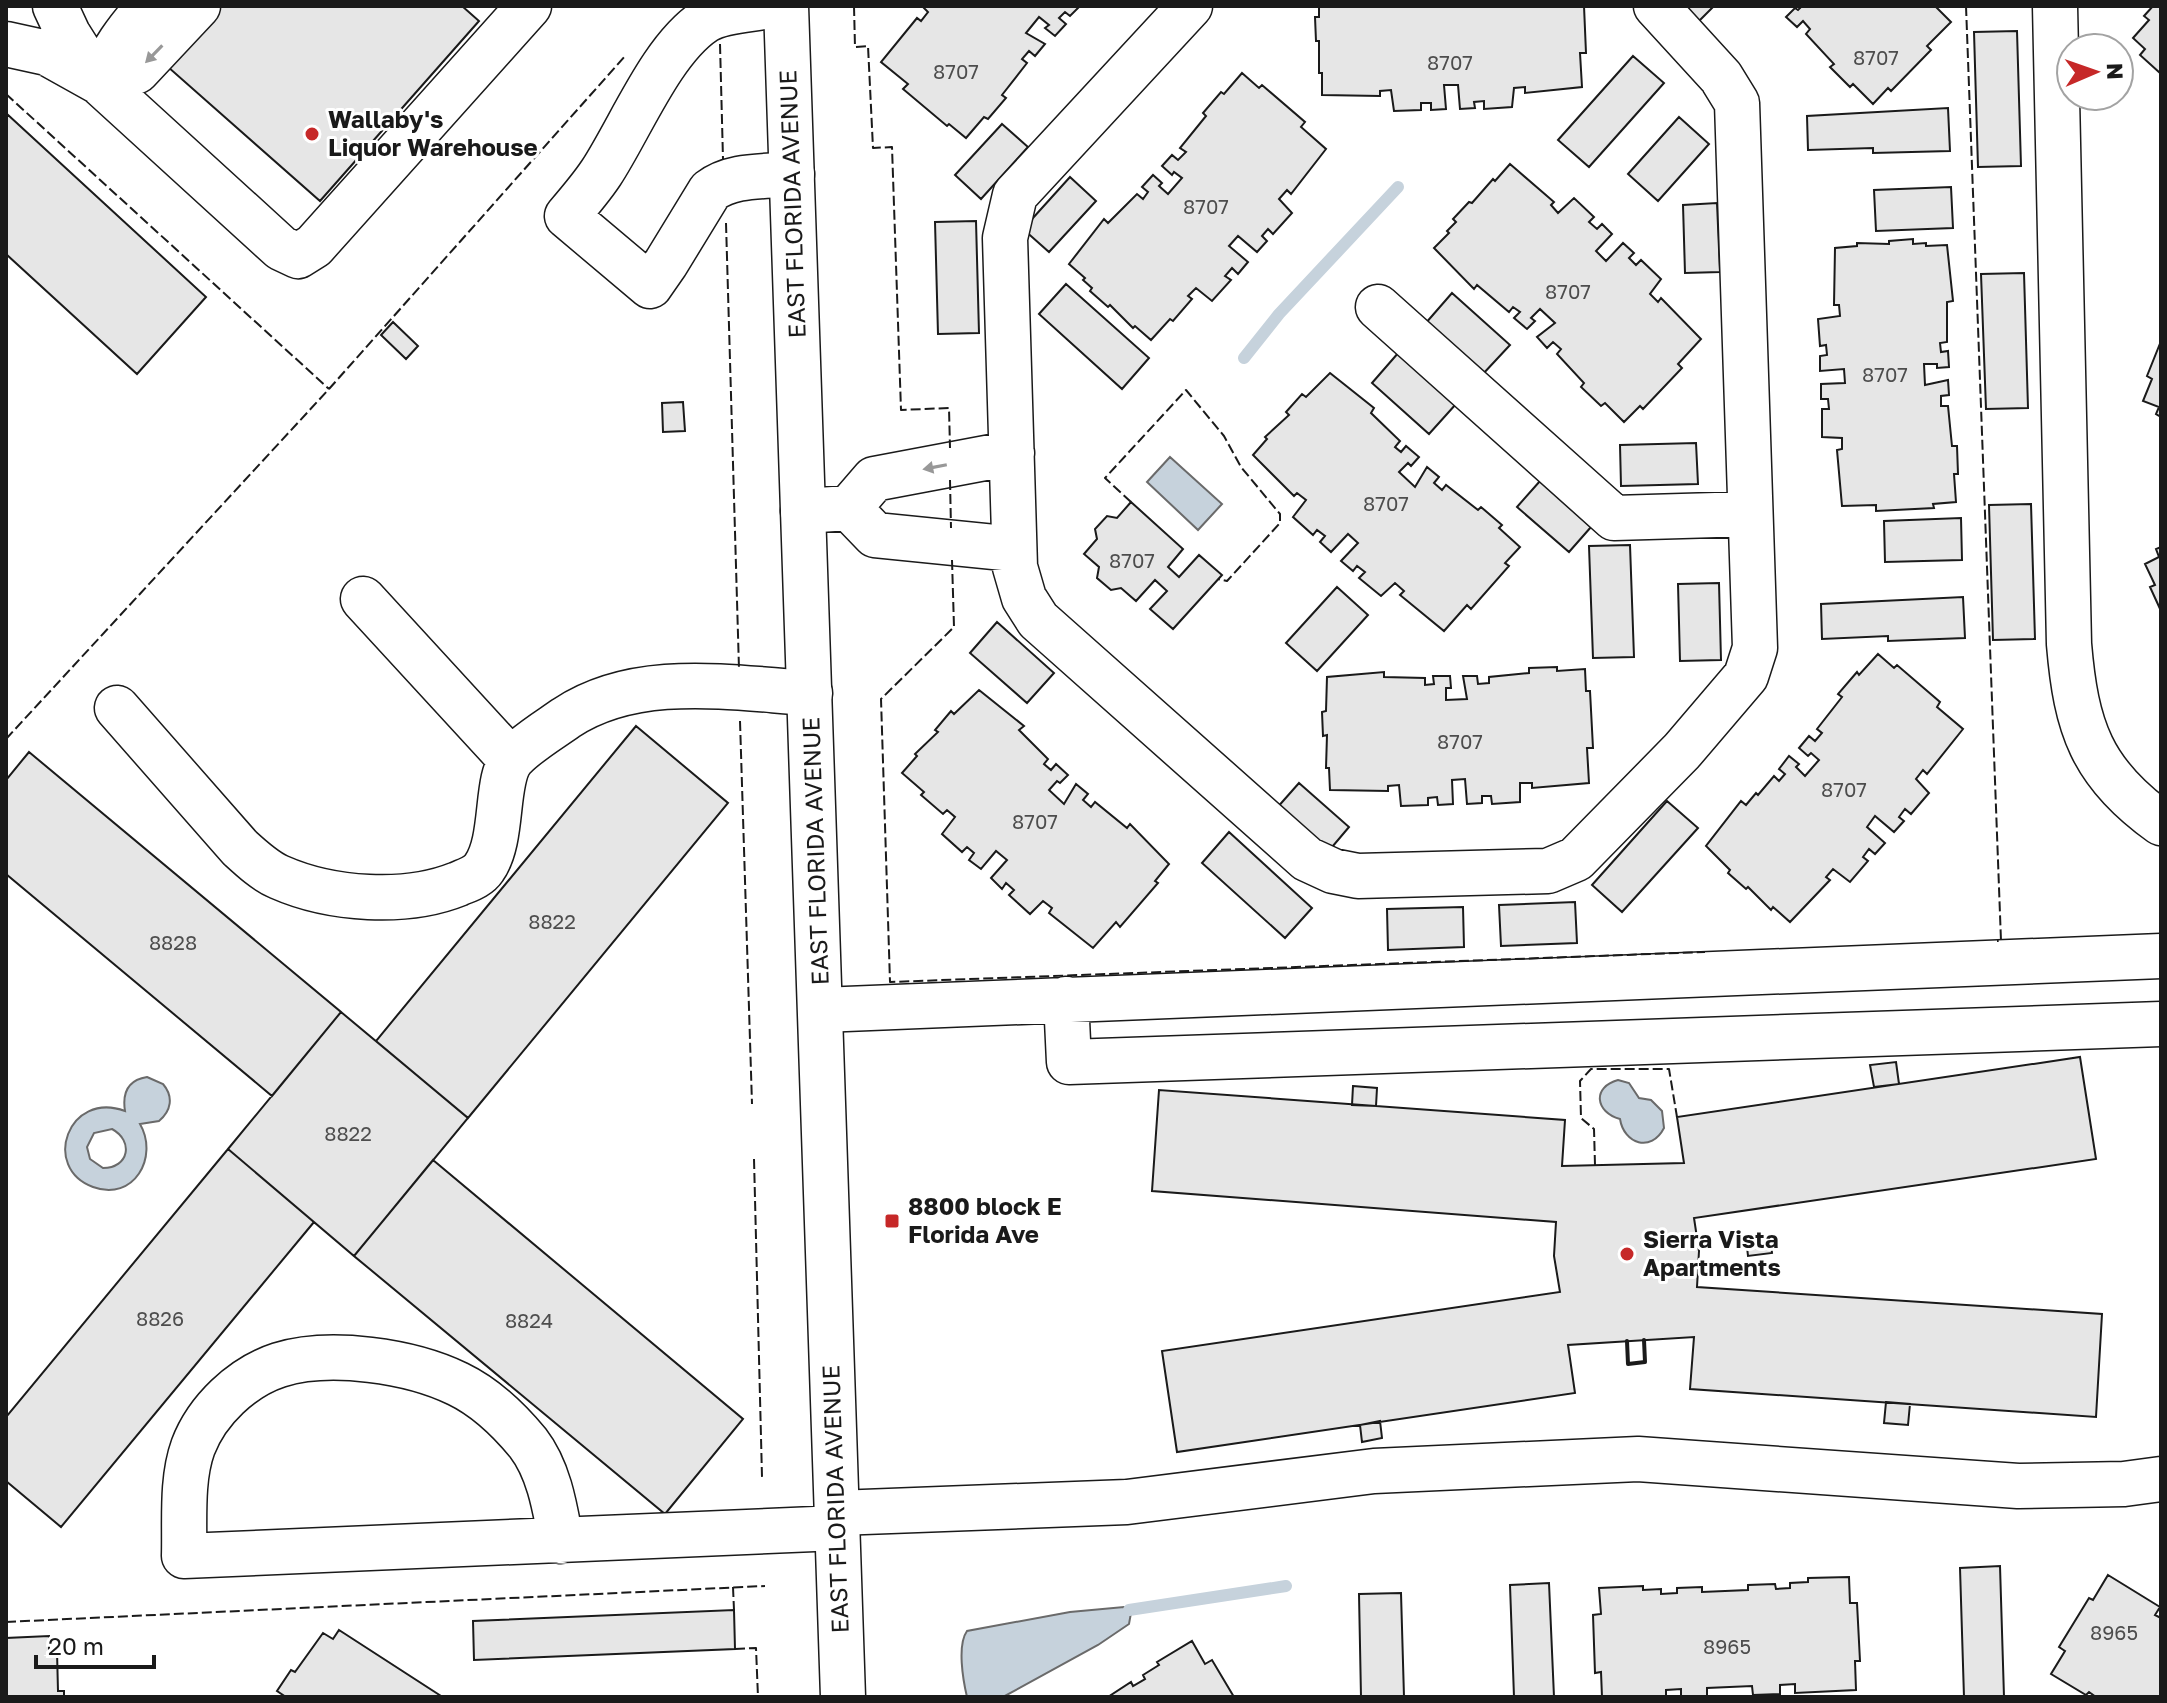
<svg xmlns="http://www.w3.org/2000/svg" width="2167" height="1703" font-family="'Golos Text',sans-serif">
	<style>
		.water { fill: #c6d2dc; stroke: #6a6a6a; stroke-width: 2; fill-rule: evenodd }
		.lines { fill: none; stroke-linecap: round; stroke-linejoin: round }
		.stream { stroke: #c6d2dc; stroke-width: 12 }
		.building { fill: #e6e6e6; stroke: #1a1a1a; stroke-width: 2 }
		.minor-casing { stroke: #1a1a1a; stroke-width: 47 }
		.major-casing { stroke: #1a1a1a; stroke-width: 47 }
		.minor { stroke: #fff; stroke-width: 44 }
		.major { stroke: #fff; stroke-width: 44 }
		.fence { stroke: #1a1a1a; stroke-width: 2; stroke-dasharray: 10 4; stroke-linecap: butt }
		.wall { stroke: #1a1a1a; stroke-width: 4 }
		.oneway { fill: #989898 }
		.poi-dot { fill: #c62828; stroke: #fff; stroke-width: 3 }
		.labels { text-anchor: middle; stroke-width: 6; stroke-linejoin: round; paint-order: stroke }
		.number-label { font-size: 20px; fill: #4d4d4d }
		.poi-label { font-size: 24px; font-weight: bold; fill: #1a1a1a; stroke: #fff; text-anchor: start }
		.street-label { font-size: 24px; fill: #1a1a1a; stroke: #fff }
	</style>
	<rect width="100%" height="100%" fill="#fff"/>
	<path class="water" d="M1170 457 1222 504 1198 530 1147 482Z
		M147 1077 163 1084C174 1097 171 1111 159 1121L140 1124C159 1157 134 1202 93 1187 41 1168 68 1090 125 1111 122 1092 128 1080 147 1077ZM112 1129C134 1141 129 1168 103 1168L90 1159 87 1147 94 1133Z
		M1618 1080 1629 1083 1639 1098 1651 1100 1662 1111 1664 1128C1651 1153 1624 1144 1620 1119 1595 1112 1592 1087 1618 1080Z
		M1124 1607 1131 1613 1129 1624 1098 1645 1003 1697H967C963 1680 957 1645 967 1631L1070 1612Z"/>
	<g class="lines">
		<path class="stream" d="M1244 358 1279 314 1398 187
			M1129 1610 1286 1586"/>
	</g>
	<path class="building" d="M221 6H462L479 21 320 201 168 67Z
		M922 6H1080L1070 16 1065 12 1059 18 1066 24 1055 36 1045 28 1049 25 1039 17 1026 33 1045 44 1035 56 1029 51 1022 59 1027 63 1002 95 1006 98 988 119 984 117 966 138 949 124 947 126 903 89 908 84 881 62 917 18 921 21 928 12Z
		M1319 6H1584L1586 53H1580L1582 87 1525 93V87L1514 88 1512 107 1484 109V101L1474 102 1475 108 1460 109 1458 85H1444L1446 109 1431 110V103H1421V110L1394 111 1391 90 1380 91V96L1322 95V73H1319V41H1316L1315 17H1319Z
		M1683 6H1714L1699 21Z
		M1802 6H1935L1951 22 1927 46 1931 50 1891 91 1888 88 1873 104 1853 84 1850 87 1830 67 1834 64 1806 34 1810 29 1803 21 1797 27 1786 17 1795 8 1798 10Z
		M2153 6H2161L2160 73 2140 55 2145 49 2133 38 2149 20 2144 16Z
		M2017 31 2021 166 1978 167 1974 32Z
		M1633 56 1664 83 1589 167 1558 140Z
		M1242 73 1259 88 1262 85 1305 122 1301 127 1326 149 1291 194 1287 190 1279 199 1292 213 1273 234 1268 229 1262 236 1267 241 1257 252 1238 236 1229 246 1248 262 1238 274 1232 268 1225 276 1231 280 1212 301 1196 288 1188 296 1192 299 1173 321 1170 319 1151 340 1135 326 1133 328 1110 305 1108 307 1090 291 1092 288 1083 280 1085 278 1069 264 1104 219 1108 223 1137 194 1143 199 1148 192 1142 187 1153 175 1162 183 1159 186 1168 194 1182 178 1174 172 1172 175 1162 166 1172 155 1178 160 1186 152 1180 148 1206 116 1203 113 1221 92 1224 94Z
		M1948 108 1950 151 1873 153V148L1808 150 1807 116Z
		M7 114 206 297 137 374 6 254Z
		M1679 117 1709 144 1658 201 1628 174Z
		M1002 124 1028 147 981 199 955 175Z
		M1510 164 1554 202 1551 205 1558 213 1574 198 1594 217 1589 222 1597 229 1602 224 1612 234 1596 251 1606 261 1623 243 1634 253 1629 258 1636 265 1641 260 1661 279 1650 294 1658 302 1661 298 1701 339 1678 364 1682 368 1643 409 1640 406 1624 422 1605 403 1601 406 1581 387 1584 383 1557 354 1561 349 1553 342 1547 348 1537 337 1555 323 1540 309 1531 318 1535 321 1527 329 1514 318 1520 312 1513 307 1509 312 1477 285 1474 289 1434 248 1449 233 1447 231 1456 222 1453 219 1469 202 1472 203 1493 179 1495 181Z
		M1070 177 1096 201 1049 252 1023 229Z
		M1951 187 1953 228 1876 231 1874 190Z
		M1717 203 1720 272 1685 273 1683 205Z
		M976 221 979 333 938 334 935 222Z
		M1913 239V244L1926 243V246L1947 245 1953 301 1947 302V342L1940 343 1941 352 1948 351 1949 367 1937 368V364H1924L1925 385 1948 380 1949 395 1941 396V406H1948L1952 446H1957L1958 474H1954L1956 502 1933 504 1934 508 1876 511V505L1842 506 1837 450 1842 449V438L1822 437V409H1829L1828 399H1821V384L1845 383 1844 369 1820 371V356L1827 355 1826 345 1820 346 1818 319 1840 316 1839 305H1834L1835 248 1857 246V243L1889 244V241Z
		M2024 273 2028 408 1986 409 1981 274Z
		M1066 284 1149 358 1122 389 1039 314Z
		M1452 293 1510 345 1482 375 1425 324Z
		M393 322 418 346 406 359 381 335Z
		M2161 341V417L2156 414 2159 407 2143 401 2152 379 2147 376Z
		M1399 352 1456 404 1429 434 1372 383Z
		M1330 373 1374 408 1371 413 1400 441 1395 447 1401 452 1406 446 1419 457 1411 466 1408 463 1399 472 1415 487 1427 467 1439 477 1434 483 1442 490 1446 485 1478 510 1481 507 1502 525 1499 528 1520 547 1505 563 1509 566 1471 609 1467 605 1444 631 1400 595 1404 591 1395 583 1381 596 1359 578 1365 572 1357 566 1353 571 1341 561 1358 543 1348 534 1331 552 1320 542 1325 536 1317 530 1313 535 1293 517 1306 500 1297 493 1294 496 1253 455 1267 439 1265 437 1289 415 1286 412 1302 394 1306 397Z
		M683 402 685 431 663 432 662 403Z
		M1696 443 1698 484 1621 486 1620 445Z
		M1540 481 1591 527 1569 552 1517 507Z
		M1131 502 1183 549 1168 567 1179 577 1199 555 1222 575 1173 629 1150 609 1167 591 1155 580 1136 601 1121 588 1111 590 1097 578 1099 567 1084 554 1097 539 1095 529 1107 516 1117 518Z
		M2031 504 2035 639 1993 640 1989 505Z
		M1961 518 1962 560 1885 562 1884 521Z
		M1630 545 1634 657 1593 658 1589 546Z
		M2161 547V611L2150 587 2155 585 2145 564 2159 557 2156 549Z
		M1719 583 1721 660 1680 661 1678 584Z
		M1337 587 1368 615 1317 671 1286 643Z
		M1963 597 1965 638 1888 641V636L1822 639 1821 604Z
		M997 622 1054 673 1027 703 970 653Z
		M1878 654 1894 668 1897 665 1940 702 1937 707 1963 729 1927 774 1923 770 1916 779 1929 793 1911 814 1905 809 1899 817 1904 821 1894 832 1875 816 1867 827 1885 843 1875 854 1869 849 1863 857 1868 861 1850 882 1833 869 1826 877 1830 880 1790 922 1773 907 1771 910 1748 887 1746 889 1728 873 1730 870 1706 846 1741 801 1746 805 1756 793 1758 795 1774 776 1779 781 1785 774 1779 769 1789 756 1799 764 1796 767 1805 776 1819 760 1811 753 1808 756 1799 748 1809 736 1815 741 1822 733 1817 729 1842 697 1838 694 1857 672 1859 675Z
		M1557 667V671L1585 669 1586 691H1590L1593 748H1587L1589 783 1532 788V783H1520V802L1492 804 1491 796H1482V803L1467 804 1465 779 1452 780 1453 804 1438 805 1437 797 1428 798V805L1401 806 1399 785 1388 786V791L1330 790 1329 768H1326L1327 735 1323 736 1322 712 1326 711 1327 677 1384 672V677L1425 678V685L1434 684 1433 676H1450L1451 688H1446V700L1467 699 1463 676H1477L1478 684 1489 683V677L1529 673V668Z
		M979 690 1024 726 1019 730 1048 759 1044 764 1051 770 1056 764 1068 775 1060 783 1057 781 1049 790 1064 804 1076 784 1088 794 1083 800 1091 807 1095 802 1127 828 1130 824 1169 864 1155 881 1158 883 1120 927 1116 922 1093 948 1049 913 1052 908 1043 901 1030 914 1009 895 1014 890 1006 883 1002 889 991 878 1007 860 996 851 981 869 969 860 974 853 967 847 962 852 942 834 955 817 947 810 943 814 921 795 924 792 902 773 917 756 915 754 938 732 935 730 951 711 954 714Z
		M636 726 728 803 468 1118 376 1041Z
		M29 752 341 1012 272 1096 6 874V780Z
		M1299 783 1349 827 1327 853 1276 809Z
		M1667 801 1698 828 1622 912 1592 885Z
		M1229 832 1312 908 1285 938 1202 863Z
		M1575 902 1577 943 1501 946 1499 905Z
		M1463 907 1464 947 1388 950 1387 909Z
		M341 1012 468 1118 354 1256 228 1149Z
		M2080 1057 2096 1159 1694 1218 1699 1251 1697 1287 2102 1314 2096 1417 1690 1389 1694 1337 1568 1345 1575 1393 1177 1452 1162 1351 1560 1292 1554 1256 1556 1222 1152 1191 1159 1090 1565 1120 1562 1166 1684 1163 1677 1117Z
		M1896 1062 1899 1084 1874 1087 1870 1065Z
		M1353 1086 1377 1088 1376 1106 1352 1105Z
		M228 1149 314 1222 61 1527 6 1481V1417Z
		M433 1160 743 1419 665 1514 354 1256Z
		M1770 1235 1772 1253 1748 1256 1746 1238Z
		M1886 1402 1910 1404 1908 1425 1884 1423Z
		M1380 1421 1382 1438 1362 1442 1360 1425Z
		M2000 1566 2004 1697H1964L1960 1568Z
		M2108 1575 2160 1607 2155 1615 2161 1618V1697H2096L2089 1692 2086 1695 2051 1674 2065 1651 2059 1647 2089 1598 2093 1600Z
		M1849 1577 1850 1603H1857L1860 1661H1855L1856 1690 1795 1693V1684L1780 1685V1694L1753 1695 1752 1686 1707 1688V1697H1681V1689L1666 1690V1697H1602L1601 1672 1595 1673 1593 1615 1601 1614 1599 1588 1643 1586V1590L1661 1589V1594L1677 1593V1588L1702 1587V1592L1748 1590V1585L1775 1584 1776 1589 1790 1588V1583L1808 1582V1578Z
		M1549 1583 1554 1697H1514L1510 1585Z
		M1401 1593 1404 1697H1361L1359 1594Z
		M734 1610 735 1649 474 1660 473 1621Z
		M339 1630 441 1696 286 1697 277 1691 291 1670 295 1672 323 1633 333 1639Z
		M49 1636V1651H57L58 1691H64V1697H6V1638Z
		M1192 1641 1205 1664 1212 1660 1234 1697H1108L1131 1682 1133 1686 1145 1679 1143 1675 1159 1665 1157 1662Z"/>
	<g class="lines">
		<defs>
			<path id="minor" d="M55 6 68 34 95 77
				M770 6C750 10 722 10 705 21 661 50 630 129 601 173 591 188 579 202 567 216L650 286 666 263 710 191C732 174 764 177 792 174
				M1190 6 1015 195 1005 238 1015 567 1024 598 1038 620 1307 859 1333 871 1358 876 1548 871 1576 859 1682 751 1746 676 1755 648 1737 103 1721 77 1656 6
				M2055 6 2069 644C2076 727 2091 773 2161 823
				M6 44 47 53 99 82 281 248 298 256 314 246 529 6
				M99 82 122 78 137 71 198 6
				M99 82C111 52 127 30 149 6
				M1378 307 1614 518 1750 514
				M849 508 875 535 1014 549
				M803 511 849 508 874 479 1012 453
				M363 599 511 760
				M117 708 240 848C252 859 265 871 279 877 331 900 406 905 458 884 467 880 478 877 484 868 505 838 494 779 513 758 527 743 549 730 566 718 637 671 730 688 810 693
				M1066 999 1069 1062 2161 1024
				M821 1010 2161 956
				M837 1513 1127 1502 1374 1471 1638 1459 2018 1486 2124 1484 2161 1479
				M561 1541C555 1508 549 1470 528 1443 509 1420 485 1397 458 1384 411 1361 330 1349 279 1365 242 1377 207 1410 193 1447 181 1480 185 1522 184 1556L838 1528"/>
			<path id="major" d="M786 6 843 1697"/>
		</defs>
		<use href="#minor" class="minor-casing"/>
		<use href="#major" class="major-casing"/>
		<use href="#minor" class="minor"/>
		<use href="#major" class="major"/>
		<path class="fence" d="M854 6 855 47 868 46 873 148 892 147 901 410 949 408 950 448
			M1966 6 2001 941H1997
			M720 44 723 159
			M6 94 329 389
			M726 223 739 669
			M950 480 951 528
			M1131 502 1105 478 1186 390 1224 436 1241 467 1280 514V523L1227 581 1218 579
			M952 560 954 627 881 699 890 982 1705 952
			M740 721 752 1104
			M6 739 329 389 626 55
			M754 1159 762 1477
			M1595 1165 1594 1129 1581 1118 1580 1081 1591 1069H1669L1677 1117
			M733 1587 734 1610
			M6 1622 765 1586
			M735 1649 756 1648 758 1697"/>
		<path class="wall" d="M1627 1341 1628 1364 1645 1362 1644 1340"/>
	</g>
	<defs><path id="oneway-solid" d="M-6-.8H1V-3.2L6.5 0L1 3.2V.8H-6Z" transform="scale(2)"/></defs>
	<g class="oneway">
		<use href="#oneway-solid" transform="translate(154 54) rotate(134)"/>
		<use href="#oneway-solid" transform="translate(935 467) rotate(169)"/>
	</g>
	<g class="poi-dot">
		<circle cx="312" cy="134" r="8"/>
		<rect x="884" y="1213" width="16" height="16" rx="4"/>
		<circle cx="1627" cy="1254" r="8"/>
	</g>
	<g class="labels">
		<g class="number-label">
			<text x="1876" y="65">8707</text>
			<text x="1450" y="70">8707</text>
			<text x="956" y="79">8707</text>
			<text x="1206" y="214">8707</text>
			<text x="1568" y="299">8707</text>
			<text x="1885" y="382">8707</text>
			<text x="1386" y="511">8707</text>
			<text x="1132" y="568">8707</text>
			<text x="1460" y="749">8707</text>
			<text x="1844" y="797">8707</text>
			<text x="1035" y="829">8707</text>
			<text x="552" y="929">8822</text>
			<text x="173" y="950">8828</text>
			<text x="348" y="1141">8822</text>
			<text x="160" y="1326">8826</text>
			<text x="529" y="1328">8824</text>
			<text x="2114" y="1640">8965</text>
			<text x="1727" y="1654">8965</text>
		</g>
		<g class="poi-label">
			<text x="328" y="128">Wallaby's<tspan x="328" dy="28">Liquor Warehouse</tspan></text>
			<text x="908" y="1215">8800 block E<tspan x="908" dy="28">Florida Ave</tspan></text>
			<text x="1643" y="1248">Sierra Vista<tspan x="1643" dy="28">Apartments</tspan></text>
		</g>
		<g class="street-label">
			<text transform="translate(793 204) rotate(-92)" y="8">EAST FLORIDA AVENUE</text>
			<text transform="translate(816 851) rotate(-92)" y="8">EAST FLORIDA AVENUE</text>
			<text transform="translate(836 1499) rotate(-92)" y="8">EAST FLORIDA AVENUE</text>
		</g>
	</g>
	<rect width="2167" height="1703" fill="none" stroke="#1a1a1a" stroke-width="16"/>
	<g transform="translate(2095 72) rotate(88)"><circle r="38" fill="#ffffff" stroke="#a3a3a3" stroke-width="2"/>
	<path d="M0-6L14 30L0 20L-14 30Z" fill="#c62828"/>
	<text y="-12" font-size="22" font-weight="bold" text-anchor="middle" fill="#1a1a1a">N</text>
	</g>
	<path d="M36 1655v12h118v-12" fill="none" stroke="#1a1a1a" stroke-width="4"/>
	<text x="48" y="1655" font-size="24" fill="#1a1a1a" stroke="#ffffff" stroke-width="6" paint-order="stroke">20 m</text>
</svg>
